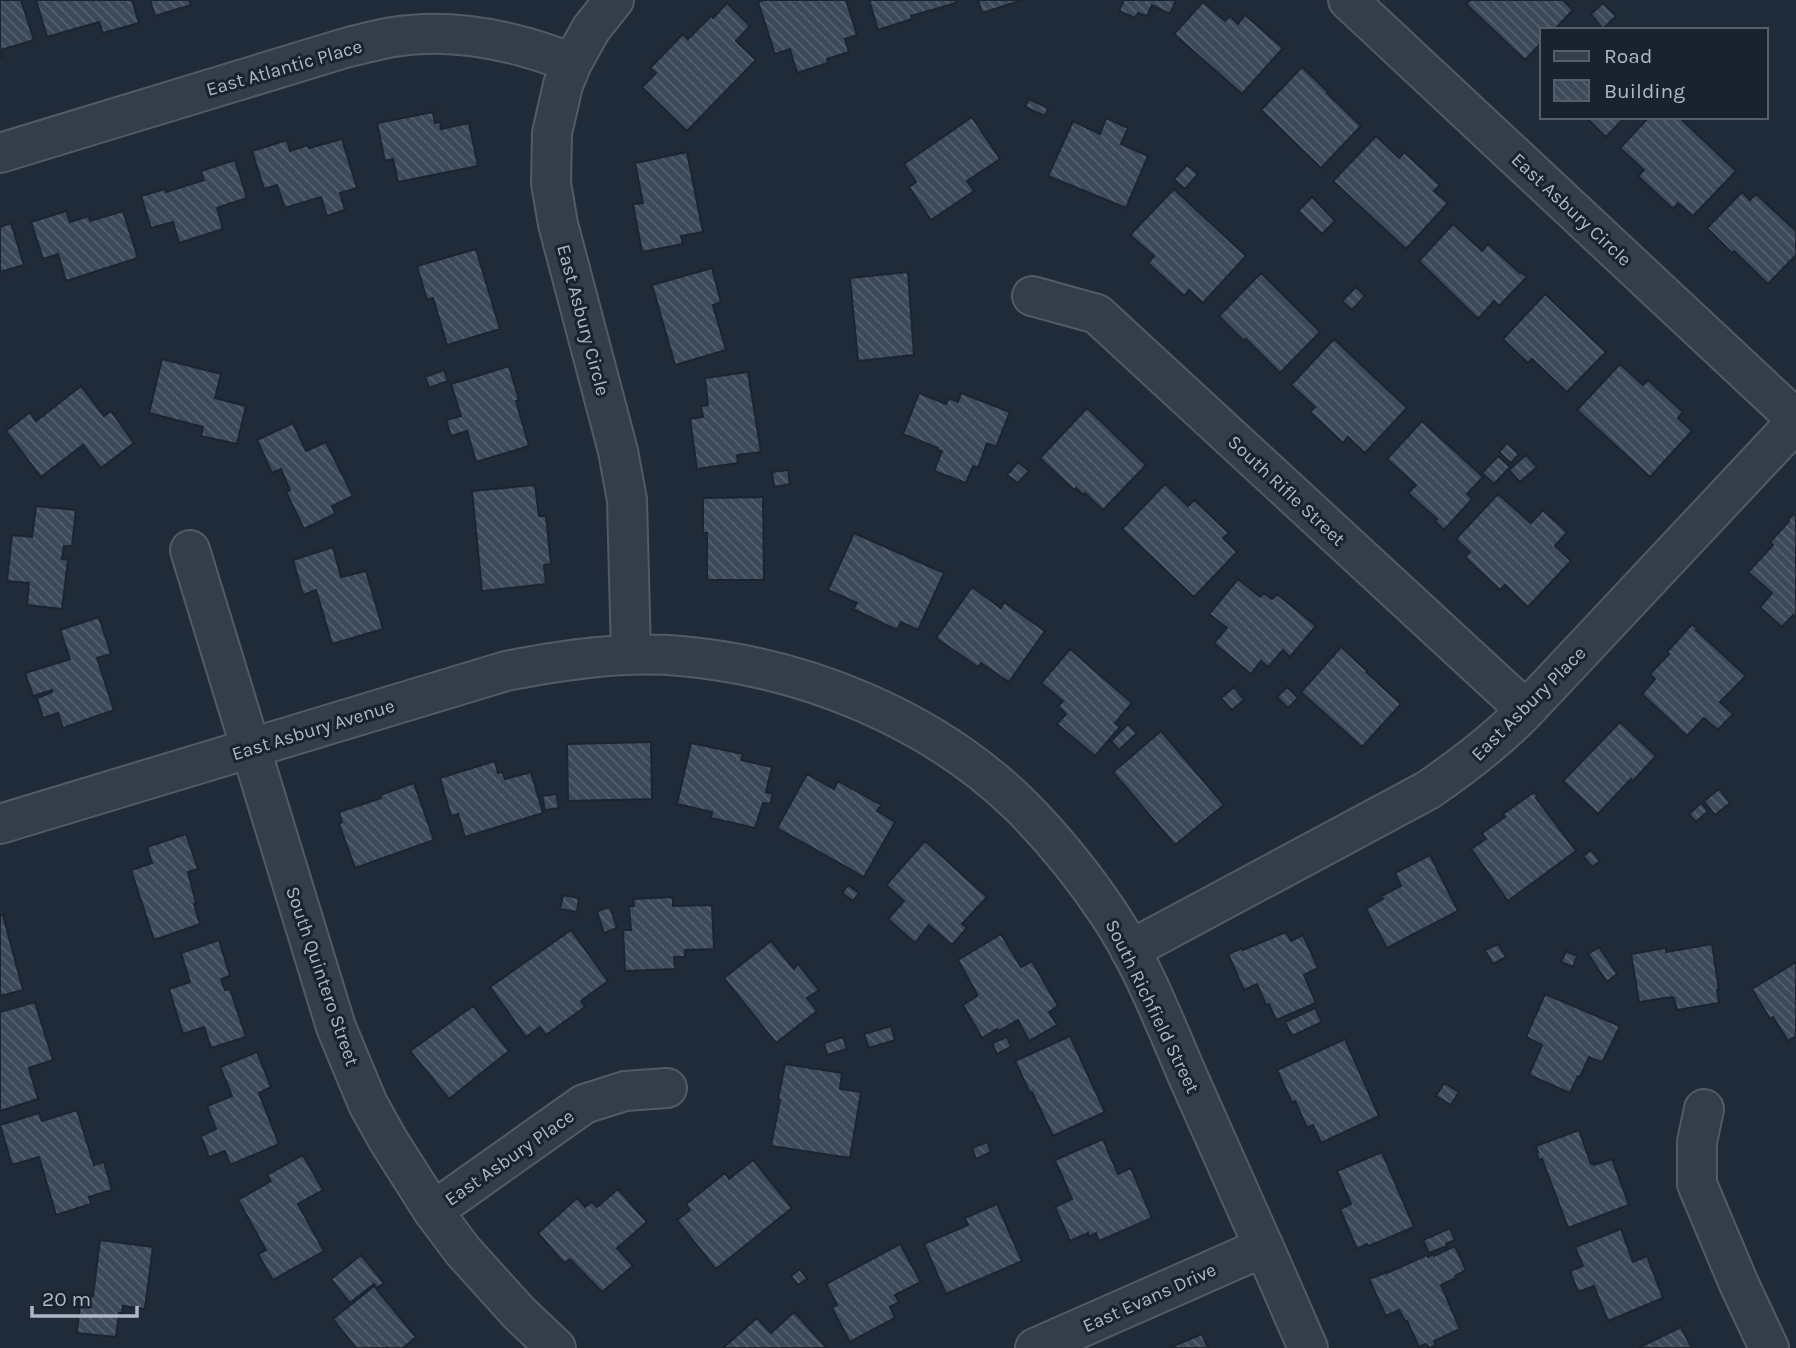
<svg xmlns="http://www.w3.org/2000/svg" width="1796" height="1348" font-family="Karla,sans-serif">
	<style>
		.building { fill: url(#building-back-hatch); stroke: #1b2431; stroke-width: 2 }
		.lines { fill: none; stroke-linecap: round; stroke-linejoin: round }
		.minor-casing { stroke: #515b68; stroke-width: 42 }
		.minor { stroke: #343d4a; stroke-width: 38 }
		.labels { text-anchor: middle; stroke-width: 6; stroke-linejoin: round; paint-order: stroke }
		.street-label { font-size: 19px; fill: #aeb8c6; stroke: #19222f }
	</style>
	<defs>
		<pattern id="building-back-hatch" width="6" height="6" patternUnits="userSpaceOnUse" patternTransform="scale(1.75)"><rect width="6" height="6" fill="#3c4959"/><path d="M-1 5l2 2M0 0l6 6M5-1l2 2" fill="none" stroke="#56616f"/></pattern>
	</defs>
	<rect width="100%" height="100%" fill="#202b3a"/>
	<path class="building" d="M0 0H21L34 40 1 50 3 56 0 57Z
		M36 0H132L139 23 103 33 99 22 47 37Z
		M150 0H189L191 5 155 16Z
		M763 0H846L857 35 845 39 849 52 827 59 828 63 797 73 790 49 775 54 758 2Z
		M869 0H956V3L911 16 912 19 878 30Z
		M978 0H1023L982 13Z
		M1124 0H1176L1170 14 1152 5 1147 16 1138 13 1135 18 1119 11Z
		M1470 0H1563L1573 10 1554 30H1542V42L1525 60 1466 4Z
		M1203 2 1225 21 1230 16 1238 24 1245 15 1283 48 1242 94 1174 34Z
		M727 3 750 26 736 41 756 60 687 131 642 87 656 73 650 68 683 34 688 39 711 16 713 18Z
		M1603 3 1616 16 1603 29 1591 14Z
		M1302 67 1328 92 1327 93 1361 126 1321 168 1261 110Z
		M1029 99 1048 108 1045 116 1025 107Z
		M433 112 435 123 440 122 441 129 469 123 478 166 398 182 393 159 385 161 377 123Z
		M972 117 1000 159 967 181 974 191 931 220 909 187 916 182 904 164Z
		M1586 117H1625L1606 137Z
		M1649 117H1679L1736 171 1693 216 1678 203 1673 209 1638 176 1644 170 1620 148Z
		M1106 118 1128 128 1121 144 1148 156 1126 208 1048 176 1073 121 1100 134Z
		M1376 136 1399 158 1404 152 1440 185 1434 191 1448 203 1406 249 1333 181Z
		M342 139 357 188 340 193 345 210 327 216 321 197 285 208 277 185 264 189 252 151 287 140 290 151 308 145 309 148Z
		M687 152 703 232 681 236 683 244 642 252 633 204 643 203 635 163Z
		M235 160 247 198 217 208 223 229 179 243 173 222 151 228 141 196 165 189 166 192 204 180 201 171Z
		M1187 165 1198 174 1185 189 1174 179Z
		M1174 189 1246 256 1203 303 1189 290 1184 296 1148 263 1154 256 1130 235Z
		M1742 192 1750 200 1756 194 1796 231V255L1768 284 1734 251 1732 253 1707 228Z
		M1312 197 1335 221 1322 234 1298 211Z
		M66 211 70 222 89 216 90 221 123 211 138 258 66 281 58 254 43 259 31 222Z
		M11 223 24 265 0 272V227Z
		M1453 224 1482 251 1488 244 1520 273 1521 272 1527 277 1499 306 1494 301 1478 319 1419 261Z
		M476 249 500 329 447 345 433 298 427 300 417 266Z
		M712 268 721 302 713 305 726 350 675 365 652 285Z
		M908 272 914 355 858 361 850 278Z
		M1261 273 1320 332 1280 373 1246 339 1244 341 1219 316Z
		M1356 287 1365 296 1352 310 1342 301Z
		M1545 294 1606 352 1567 392 1532 359 1528 363 1503 339Z
		M1334 339 1407 408 1365 453 1348 437 1343 443 1310 412 1315 407 1291 385Z
		M162 359 221 374 215 398 246 406 237 444 201 436 203 427 149 413Z
		M1620 364 1643 385 1648 380 1683 412 1678 418 1692 431 1650 477 1577 410Z
		M509 366 519 400 516 401 529 446 476 462 467 431 451 436 446 420 461 416 451 384Z
		M444 370 448 381 429 388 425 377Z
		M748 372 761 452 737 455 738 463 697 469 690 419 703 417 701 406 708 405 705 378Z
		M81 386 104 416 111 411 134 443 101 468 83 445 41 477 6 431 30 412 36 421Z
		M919 393 946 404 949 398 958 402 961 393 1010 412 996 447 987 443 978 468 973 466 966 483 934 471 942 451 937 450 938 448 903 434Z
		M1087 408 1146 465 1103 510 1085 493 1083 495 1076 488 1074 490 1040 458Z
		M1422 421 1483 477 1467 494 1472 499 1444 530 1435 521 1437 519 1408 493 1416 485 1387 459Z
		M293 423 306 451 326 442 353 496 332 506 335 514 304 529 286 492 290 490 281 469 272 473 257 440Z
		M1507 443 1519 454 1511 463 1499 452Z
		M1526 455 1537 467 1520 482 1509 470Z
		M1498 456 1510 467 1494 484 1482 473Z
		M1018 462 1029 471 1018 483 1007 475Z
		M788 470 790 484 774 487 772 472Z
		M1165 484 1188 506 1194 500 1229 533 1223 538 1237 552 1194 597 1122 529Z
		M535 485 539 516H546L551 564 544 565 546 584 482 591 472 491Z
		M1498 494 1531 523 1543 510 1567 532 1555 546 1571 561 1528 607 1505 585 1500 590 1465 557 1470 552 1456 539Z
		M763 497 764 580H707V533H703V498Z
		M36 506 76 510 72 546H64L62 559 68 560 62 609 27 605 29 583 7 581 12 535 32 537Z
		M1793 514 1796 516V617L1793 615 1782 627 1760 607 1772 593 1748 572 1773 545 1770 542 1789 521 1788 520Z
		M854 533 944 573 918 630 901 622 897 630 853 609 857 603 828 590Z
		M333 547 341 577 366 571 383 629 332 644 316 590 303 595 293 560Z
		M1238 579 1260 597 1264 593 1272 599 1277 594 1316 626 1290 657 1283 650 1268 667 1261 661 1251 674 1214 643 1227 628 1209 614Z
		M972 587 1001 608 1004 602 1045 631 1009 682 981 663 978 667 936 638Z
		M99 617 111 654 97 658 114 710 63 728 58 713 43 718 37 698 52 692V690L33 696 25 673 70 659 60 630Z
		M1692 624 1698 629 1696 630 1746 676 1720 702 1733 714 1718 730 1704 718 1687 736 1642 694 1655 679 1650 674 1669 654 1667 652Z
		M1341 647 1367 671 1366 672 1401 704 1362 747 1301 692Z
		M1070 649 1132 703 1115 723 1120 727 1095 756 1057 724 1066 714 1058 706 1063 701 1041 683Z
		M1234 687 1244 700 1232 710 1221 698Z
		M1287 687 1298 698 1288 708 1277 697Z
		M1620 722 1656 756 1633 781 1631 779 1598 814 1563 781Z
		M1128 724 1137 733 1119 750 1111 741Z
		M1161 731 1224 805 1175 845 1113 772Z
		M651 742 652 799 568 801 567 744Z
		M691 743 743 754 741 760 772 767 766 792 773 794 770 804 763 803 755 828 711 818 712 812 677 804Z
		M495 761 498 773 502 772 505 779 531 772 543 813 465 837 458 814 451 816 440 778Z
		M807 774 834 789 838 781 881 805 877 811 895 822 864 877 777 828Z
		M414 783 434 840 355 868 339 824 342 822 339 812 381 798 380 795Z
		M1719 789 1730 803 1715 815 1704 801Z
		M1534 792 1538 797 1536 798 1576 851 1508 901 1471 849 1486 839 1482 833 1505 817 1503 814Z
		M556 794 559 808 545 810 542 796Z
		M1701 803 1708 811 1696 822 1689 814Z
		M186 834 198 869 188 872 196 903 194 904 200 924 154 940 131 870 152 863 147 847Z
		M925 841 987 897 962 924 967 928 952 945 929 925 915 943 888 919 904 901 886 885Z
		M1591 850 1600 861 1592 867 1583 856Z
		M1430 855 1458 911 1387 948 1366 909 1383 899 1381 896 1401 886 1395 873Z
		M848 885 859 893 853 901 842 893Z
		M563 895 579 898 577 912 560 909Z
		M673 897V906L712 905 714 949 685 950V957H674L675 969 625 971 623 930H631L629 906H634L633 899Z
		M610 907 617 928 604 933 597 911Z
		M0 915H3L23 990 0 996Z
		M571 930 608 981 581 1001 585 1007 546 1035 540 1027 526 1037 490 987Z
		M1286 932 1291 941 1303 935 1318 968 1304 975 1316 1003 1276 1020 1269 1004 1266 1005 1257 984 1244 990 1228 954 1242 948 1243 950Z
		M1001 934 1021 967 1032 961 1058 1006 1049 1012 1057 1025 1029 1041 1018 1020 999 1031 997 1029 982 1038 963 1005 977 996V994L958 960Z
		M219 940 230 976 221 979 225 990 230 989 246 1037 211 1048 204 1027 183 1034 169 989 190 982 181 953Z
		M771 941 794 969 798 964 819 990 807 998 817 1011 776 1043 724 978Z
		M1498 944 1506 957 1493 964 1485 950Z
		M1712 944 1719 990H1717L1719 1003 1677 1010 1674 998H1673L1672 997 1639 1002 1631 954 1666 948V952Z
		M1599 947 1617 974 1607 982 1588 954Z
		M1566 951 1577 956 1573 967 1561 962Z
		M1796 962V1036L1788 1041 1773 1017 1770 1019 1752 989Z
		M1545 994 1620 1026 1603 1061 1601 1062 1589 1057 1580 1077 1578 1076 1570 1093 1529 1075 1542 1045 1526 1037Z
		M35 1002 53 1060 29 1068 38 1099 0 1111V1012Z
		M473 1006 509 1051 449 1099 410 1051Z
		M1315 1008 1322 1022 1292 1036 1285 1022Z
		M891 1026 895 1040 869 1048 864 1034Z
		M1070 1036 1105 1112 1053 1136 1032 1092 1030 1093 1015 1061Z
		M843 1037 847 1049 827 1055 824 1043Z
		M1007 1037 1011 1047 997 1054 992 1043Z
		M1345 1039 1379 1116 1321 1143 1313 1125 1307 1128 1295 1101 1292 1103 1277 1070Z
		M257 1052 271 1087 259 1093 279 1144 230 1165 225 1151 209 1157 201 1136 216 1129 207 1106 232 1096 220 1067Z
		M785 1064 842 1073 840 1089 861 1092 850 1158 771 1146 780 1100 778 1099Z
		M1444 1083 1459 1092 1451 1105 1436 1096Z
		M77 1110 94 1165 104 1162 112 1190 89 1197 91 1204 56 1215 39 1157 12 1165 0 1125 39 1113 42 1121Z
		M1579 1130 1591 1164 1593 1163 1594 1165 1612 1159 1629 1205 1568 1228 1542 1159 1539 1160 1536 1152H1538L1536 1146Z
		M1103 1139 1118 1174 1131 1168 1152 1218 1099 1241 1096 1233 1089 1237 1088 1233 1070 1241 1055 1207 1072 1199 1055 1160Z
		M987 1142 991 1152 976 1159 972 1148Z
		M1382 1152 1414 1227 1369 1246 1367 1244 1357 1249 1340 1209 1351 1204 1337 1171Z
		M303 1155 323 1190 298 1204 324 1251 273 1280 258 1254 266 1250 238 1200 271 1181 267 1175Z
		M753 1160 792 1208 716 1269 677 1220 690 1210 686 1204 725 1173 729 1179Z
		M618 1189 647 1222 617 1248 633 1266 602 1292 570 1259 564 1263 538 1233 577 1198 585 1207 592 1202 597 1207Z
		M997 1204 1022 1261 946 1294 924 1244 968 1225 965 1218Z
		M1450 1228 1455 1240 1446 1244 1447 1246 1429 1253 1423 1240Z
		M1621 1229 1633 1262 1647 1256 1663 1298 1608 1321 1594 1286 1578 1292 1570 1271 1583 1266 1575 1247Z
		M100 1240 153 1247 145 1309 123 1306 122 1313H119L116 1337 77 1333 81 1294 93 1296Z
		M900 1244 921 1282 895 1295 899 1302 890 1307 895 1318 850 1342 832 1308 837 1305 826 1284Z
		M1455 1246 1466 1270 1455 1276 1456 1278 1441 1285 1460 1329 1434 1341 1435 1345 1430 1348 1426 1344 1419 1347 1407 1321H1405L1399 1310 1386 1316 1369 1279 1387 1272V1273L1427 1255 1428 1257 1433 1254 1434 1256Z
		M361 1255 384 1283 377 1288 374 1284 350 1303 331 1279Z
		M800 1269 807 1279 798 1285 791 1276Z
		M374 1286 416 1337 403 1348H356L333 1319Z
		M794 1312 827 1348H723L757 1318 771 1333Z
		M1681 1327 1692 1348H1638Z
		M1202 1334 1208 1348H1169Z"/>
	<g class="lines">
		<defs>
			<path id="minor" d="M614 0 591 29 572 63 563 85 552 133 551 183 558 224 618 451 627 500 631 655
				M1348 0 1796 419
				M0 153 345 48C361 44 377 40 393 37 454 27 516 41 572 63
				M1032 296 1097 314 1526 710
				M190 550 336 1027 368 1104 388 1140 433 1211 463 1251 519 1313 556 1348
				M0 824 506 671C563 660 622 651 681 656 804 667 931 718 1020 805 1053 838 1083 875 1109 914 1143 965 1165 1024 1189 1079 1229 1168 1269 1258 1308 1348
				M1130 950 1428 790C1463 766 1496 741 1526 710L1796 422
				M1704 1109 1697 1142V1184L1739 1284 1769 1348
				M433 1211 584 1104 625 1091 667 1088
				M1035 1348 1264 1247"/>
		</defs>
		<use href="#minor" class="minor-casing"/>
		<use href="#minor" class="minor"/>
	</g>
	<g class="labels">
		<g class="street-label">
			<text transform="translate(284 67) rotate(-16)" y="7">East Atlantic Place</text>
			<text transform="translate(1572 209) rotate(43)" y="7">East Asbury Circle</text>
			<text transform="translate(584 320) rotate(75)" y="7">East Asbury Circle</text>
			<text transform="translate(1287 490) rotate(43)" y="7">South Rifle Street</text>
			<text transform="translate(1528 703) rotate(-45)" y="7">East Asbury Place</text>
			<text transform="translate(313 729) rotate(-17)" y="7">East Asbury Avenue</text>
			<text transform="translate(323 976) rotate(71)" y="7">South Quintero Street</text>
			<text transform="translate(1153 1006) rotate(64)" y="7">South Richfield Street</text>
			<text transform="translate(509 1157) rotate(-35)" y="7">East Asbury Place</text>
			<text transform="translate(1149 1297) rotate(-24)" y="7">East Evans Drive</text>
		</g>
	</g>
	<rect x="1540" y="28" width="228" height="91" fill="#19222f" stroke="#555e6b" stroke-width="2"/>
	<rect x="1554" y="51" width="35" height="10" fill="#343d4a" stroke="#555e6b" stroke-width="2"/>
	<text x="1604" y="63" font-size="21" fill="#aeb8c6">Road</text>
	<rect x="1554" y="80" width="35" height="21" fill="url(#building-back-hatch)" stroke="#555e6b" stroke-width="2"/>
	<text x="1604" y="98" font-size="21" fill="#aeb8c6">Building</text>
	<path d="M32 1306v10h105v-10" fill="none" stroke="#aeb8c6" stroke-width="3.5"/>
	<text x="42" y="1306" font-size="21" fill="#aeb8c6" stroke="#19222f" stroke-width="5" paint-order="stroke">20 m</text>
</svg>
